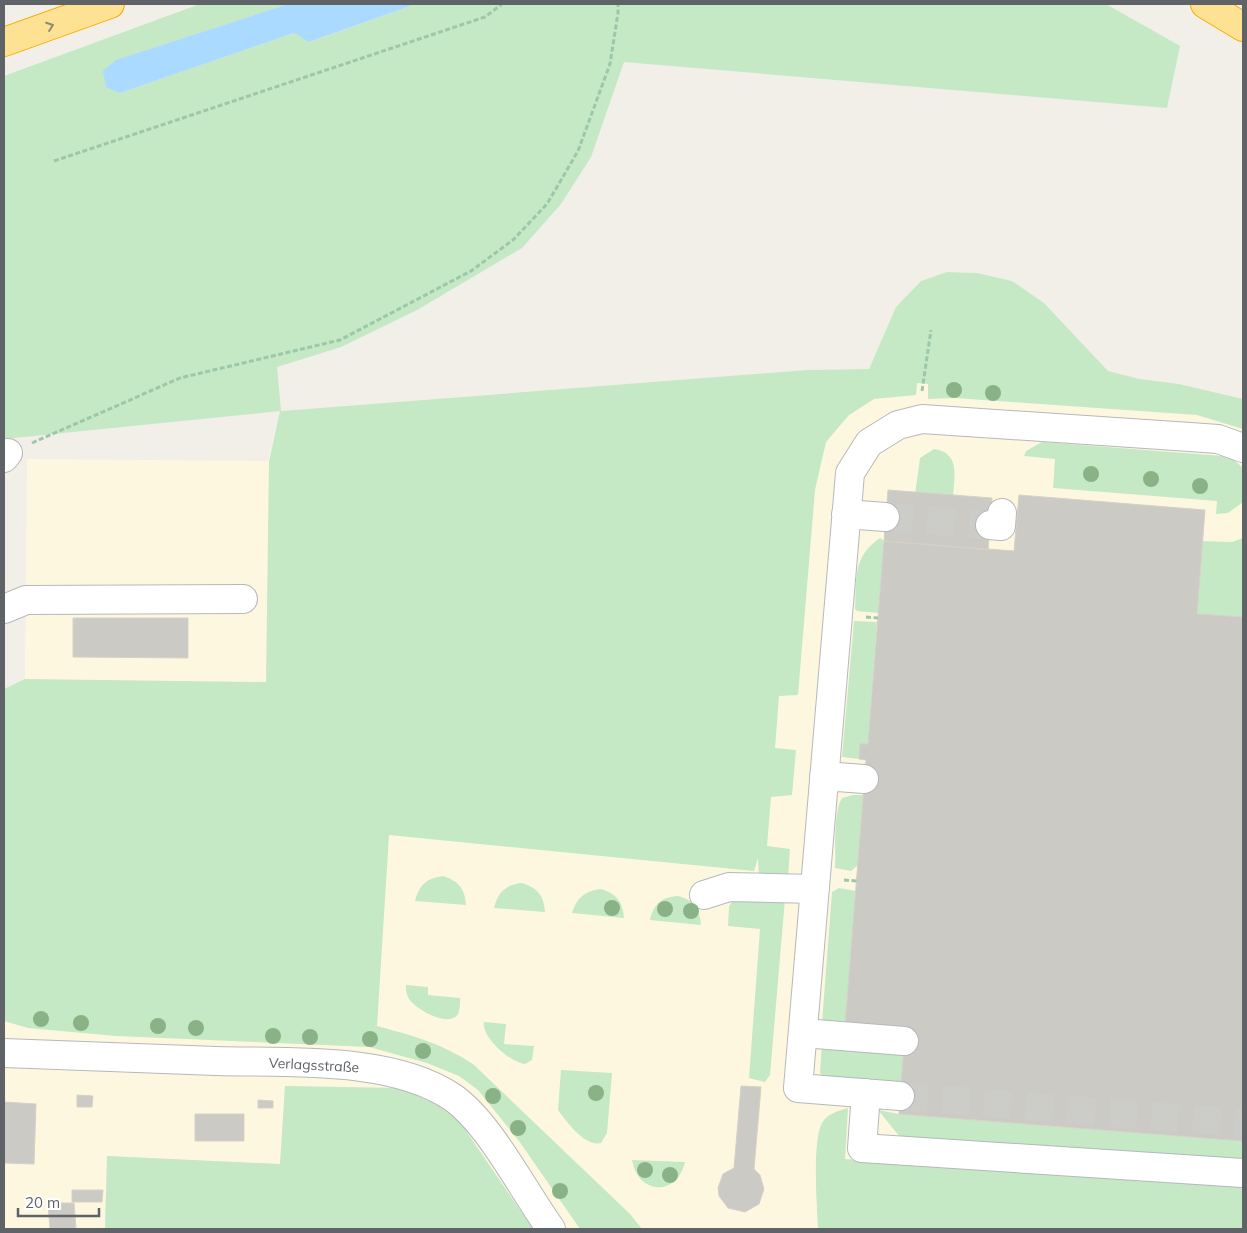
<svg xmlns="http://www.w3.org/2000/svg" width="1247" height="1233" font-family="Mulish,sans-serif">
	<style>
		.commercial { fill: #fef7e0 }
		.green { fill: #c5e8c5 }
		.water { fill: #aadaff }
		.building { fill: #cccac5; stroke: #d6d1c6 }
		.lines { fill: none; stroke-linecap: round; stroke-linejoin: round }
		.minor-tunnel { stroke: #ccccc8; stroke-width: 28; stroke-dasharray: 28 14; stroke-linecap: butt }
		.minor-casing { stroke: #b5b8bc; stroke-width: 30 }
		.highway-casing { stroke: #f9ab00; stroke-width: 30 }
		.path { stroke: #9cc7a9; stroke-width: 3; stroke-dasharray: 5 2.5; stroke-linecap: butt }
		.minor { stroke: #fff; stroke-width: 28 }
		.highway { stroke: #fde293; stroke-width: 28 }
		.tree { fill: #89b387 }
		.oneway { stroke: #8e8975 }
		.labels { text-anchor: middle; stroke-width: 4.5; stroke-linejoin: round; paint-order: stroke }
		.street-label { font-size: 14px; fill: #5f6368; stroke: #fff }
	</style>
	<rect width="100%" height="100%" fill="#f1efe8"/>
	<path class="commercial" d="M947 272 977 273 1012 281 1044 303 1108 371 1140 379 1179 384 1243 399V1229H533L526 1220 285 1086 280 1164 107 1156 105 1229H4V689L25 679 27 459 268 461 280 411 807 370 869 369 896 307 921 281Z"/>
	<path class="green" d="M200 4H288L117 60 120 93 294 33 310 42 416 4H1106L1180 46 1167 108 624 62 591 157 561 204 522 248 417 310 341 347 277 367 281 411 807 370 869 369 896 307 921 281 947 272 977 273 1012 281 1044 303 1108 371 1140 379 1179 384 1243 399V429L1197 415 955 398 928 399V384L917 383 916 395 874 399 849 415 826 442 815 490 798 695 779 696 775 748 796 750 792 795 771 797 767 846 790 849 788 877 759 876 758 858 754 871 389 835 377 1026C412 1035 443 1044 473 1064L630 1214 642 1229H580L519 1141 478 1090 459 1076 427 1063 369 1047 116 1036 28 1028 4 1021V689L25 679 266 682 269 461 280 411 4 439V76Z
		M1042 442 1223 456 1233 459 1243 468V502L1228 513 1216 514 1217 501 1053 488 1055 459 1024 456 1026 451Z
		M934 449C961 453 954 477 953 497L915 495 920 458Z
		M880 538 884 541 878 613 857 611 855 609C857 579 852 557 880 538Z
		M1243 538V617L1197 614 1202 541 1232 542Z
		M854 621 877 622 868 744H860L859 759 842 757Z
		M853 795H863L858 865 851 871 835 868C836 849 833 813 842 798Z
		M443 876C459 881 465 889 466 905L415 901C419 885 427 878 443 876Z
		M522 883C538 888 544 896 545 912L494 908C498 892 505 885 522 883Z
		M839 888 856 891 845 1026 822 1023 832 892Z
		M601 889C617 894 623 902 624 918L572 913C577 898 584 891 601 889Z
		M678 896C694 900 700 909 701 925L650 920C654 904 661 897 678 896Z
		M733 899H785L770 1075 765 1082 749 1078 760 929 728 926 729 907Z
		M406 985 428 987V995L460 998C460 1003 460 1010 458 1014 449 1029 413 1008 408 997 406 993 406 989 406 985Z
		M484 1022 506 1024 504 1044 534 1046 532 1060 525 1064C511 1063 481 1037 484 1022Z
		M822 1043 904 1049 901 1083 823 1076 820 1073Z
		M561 1070 612 1073 607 1133 601 1143C585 1147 567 1122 558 1110Z
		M285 1086 400 1088 438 1105 460 1122 533 1229H105L107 1156 280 1164Z
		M848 1108 845 1159 1243 1186V1229H818C817 1206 812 1142 822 1123 828 1113 838 1111 848 1108Z
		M878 1110 899 1114 1243 1141V1163L900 1137Z
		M632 1160 685 1162C677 1197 638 1195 632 1160Z"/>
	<path class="water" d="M288 4H416L309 42 294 33 120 93 106 87 103 71 116 60Z"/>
	<path class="building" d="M888 490 992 498 988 550 884 541Z
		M1019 495 1205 510 1197 614 1243 617V1141L899 1114 905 1030 845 1026 866 760 859 759 860 744H868L884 541 1014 551Z
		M73 618H188V658L73 657Z
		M741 1086 761 1087 754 1169 760 1175 764 1189 759 1204 745 1212 728 1208 719 1196 718 1188 723 1174 734 1168Z
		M77 1095 93 1096 92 1107H77Z
		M258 1100 273 1101V1108H258Z
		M4 1102 36 1104 34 1164 4 1163Z
		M195 1114H244V1141H195Z
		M72 1190H103L102 1202H72Z
		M48 1203H74L76 1229H50Z"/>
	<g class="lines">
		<path class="minor-tunnel" d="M885 517 990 525
			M900 1096 1243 1123"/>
		<defs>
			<path id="minor" d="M4 458 8 453
				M846 514 885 517
				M990 525 1001 526 1002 513
				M4 609 26 600 243 599
				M824 776 864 779
				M704 895 729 887 815 889
				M803 1033 904 1041
				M4 1053C74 1055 145 1058 216 1061 286 1063 392 1056 452 1097 489 1122 524 1192 551 1229
				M866 1093 862 1148 1243 1173
				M900 1096 798 1088 850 473 869 443 898 425 922 419 1190 437 1218 439 1243 448"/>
			<path id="highway" d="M1205 4 1243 27
				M4 42 110 4"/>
		</defs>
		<use href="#minor" class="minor-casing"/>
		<use href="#highway" class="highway-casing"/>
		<path class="path" d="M54 161 485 17 502 4
			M922 391 931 330
			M32 443 180 378 340 340 471 271 513 240 547 204 578 151 610 64 618 13V4
			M866 617 878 618
			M844 880 857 881"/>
		<use href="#minor" class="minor"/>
		<use href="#highway" class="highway"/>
	</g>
	<g class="tree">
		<circle cx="954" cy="390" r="8"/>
		<circle cx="993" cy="393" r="8"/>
		<circle cx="1091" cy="474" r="8"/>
		<circle cx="1151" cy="479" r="8"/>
		<circle cx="1200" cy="486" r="8"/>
		<circle cx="612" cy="908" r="8"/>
		<circle cx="665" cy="909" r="8"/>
		<circle cx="691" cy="911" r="8"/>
		<circle cx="41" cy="1019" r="8"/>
		<circle cx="81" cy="1023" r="8"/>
		<circle cx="158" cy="1026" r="8"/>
		<circle cx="196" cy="1028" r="8"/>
		<circle cx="273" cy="1036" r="8"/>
		<circle cx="310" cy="1037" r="8"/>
		<circle cx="370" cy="1039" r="8"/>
		<circle cx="423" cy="1051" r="8"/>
		<circle cx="596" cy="1093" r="8"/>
		<circle cx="493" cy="1096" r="8"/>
		<circle cx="518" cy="1128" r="8"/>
		<circle cx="645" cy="1170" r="8"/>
		<circle cx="670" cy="1175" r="8"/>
		<circle cx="560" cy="1191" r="8"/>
	</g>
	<defs><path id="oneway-chevron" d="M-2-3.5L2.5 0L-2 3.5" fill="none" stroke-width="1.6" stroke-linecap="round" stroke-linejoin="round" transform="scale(1.25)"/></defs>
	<use class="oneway" href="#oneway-chevron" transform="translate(50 26) rotate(-20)"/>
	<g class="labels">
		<g class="street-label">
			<text transform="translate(314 1065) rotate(3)" y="5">Verlagsstraße</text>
		</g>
	</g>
	<rect width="1247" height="1233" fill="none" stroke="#5f6368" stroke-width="10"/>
	<path d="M18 1208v8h81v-8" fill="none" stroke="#5f6368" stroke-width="2.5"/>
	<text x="25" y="1208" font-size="15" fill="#5f6368" stroke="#ffffff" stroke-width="4" paint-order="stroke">20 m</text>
</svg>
